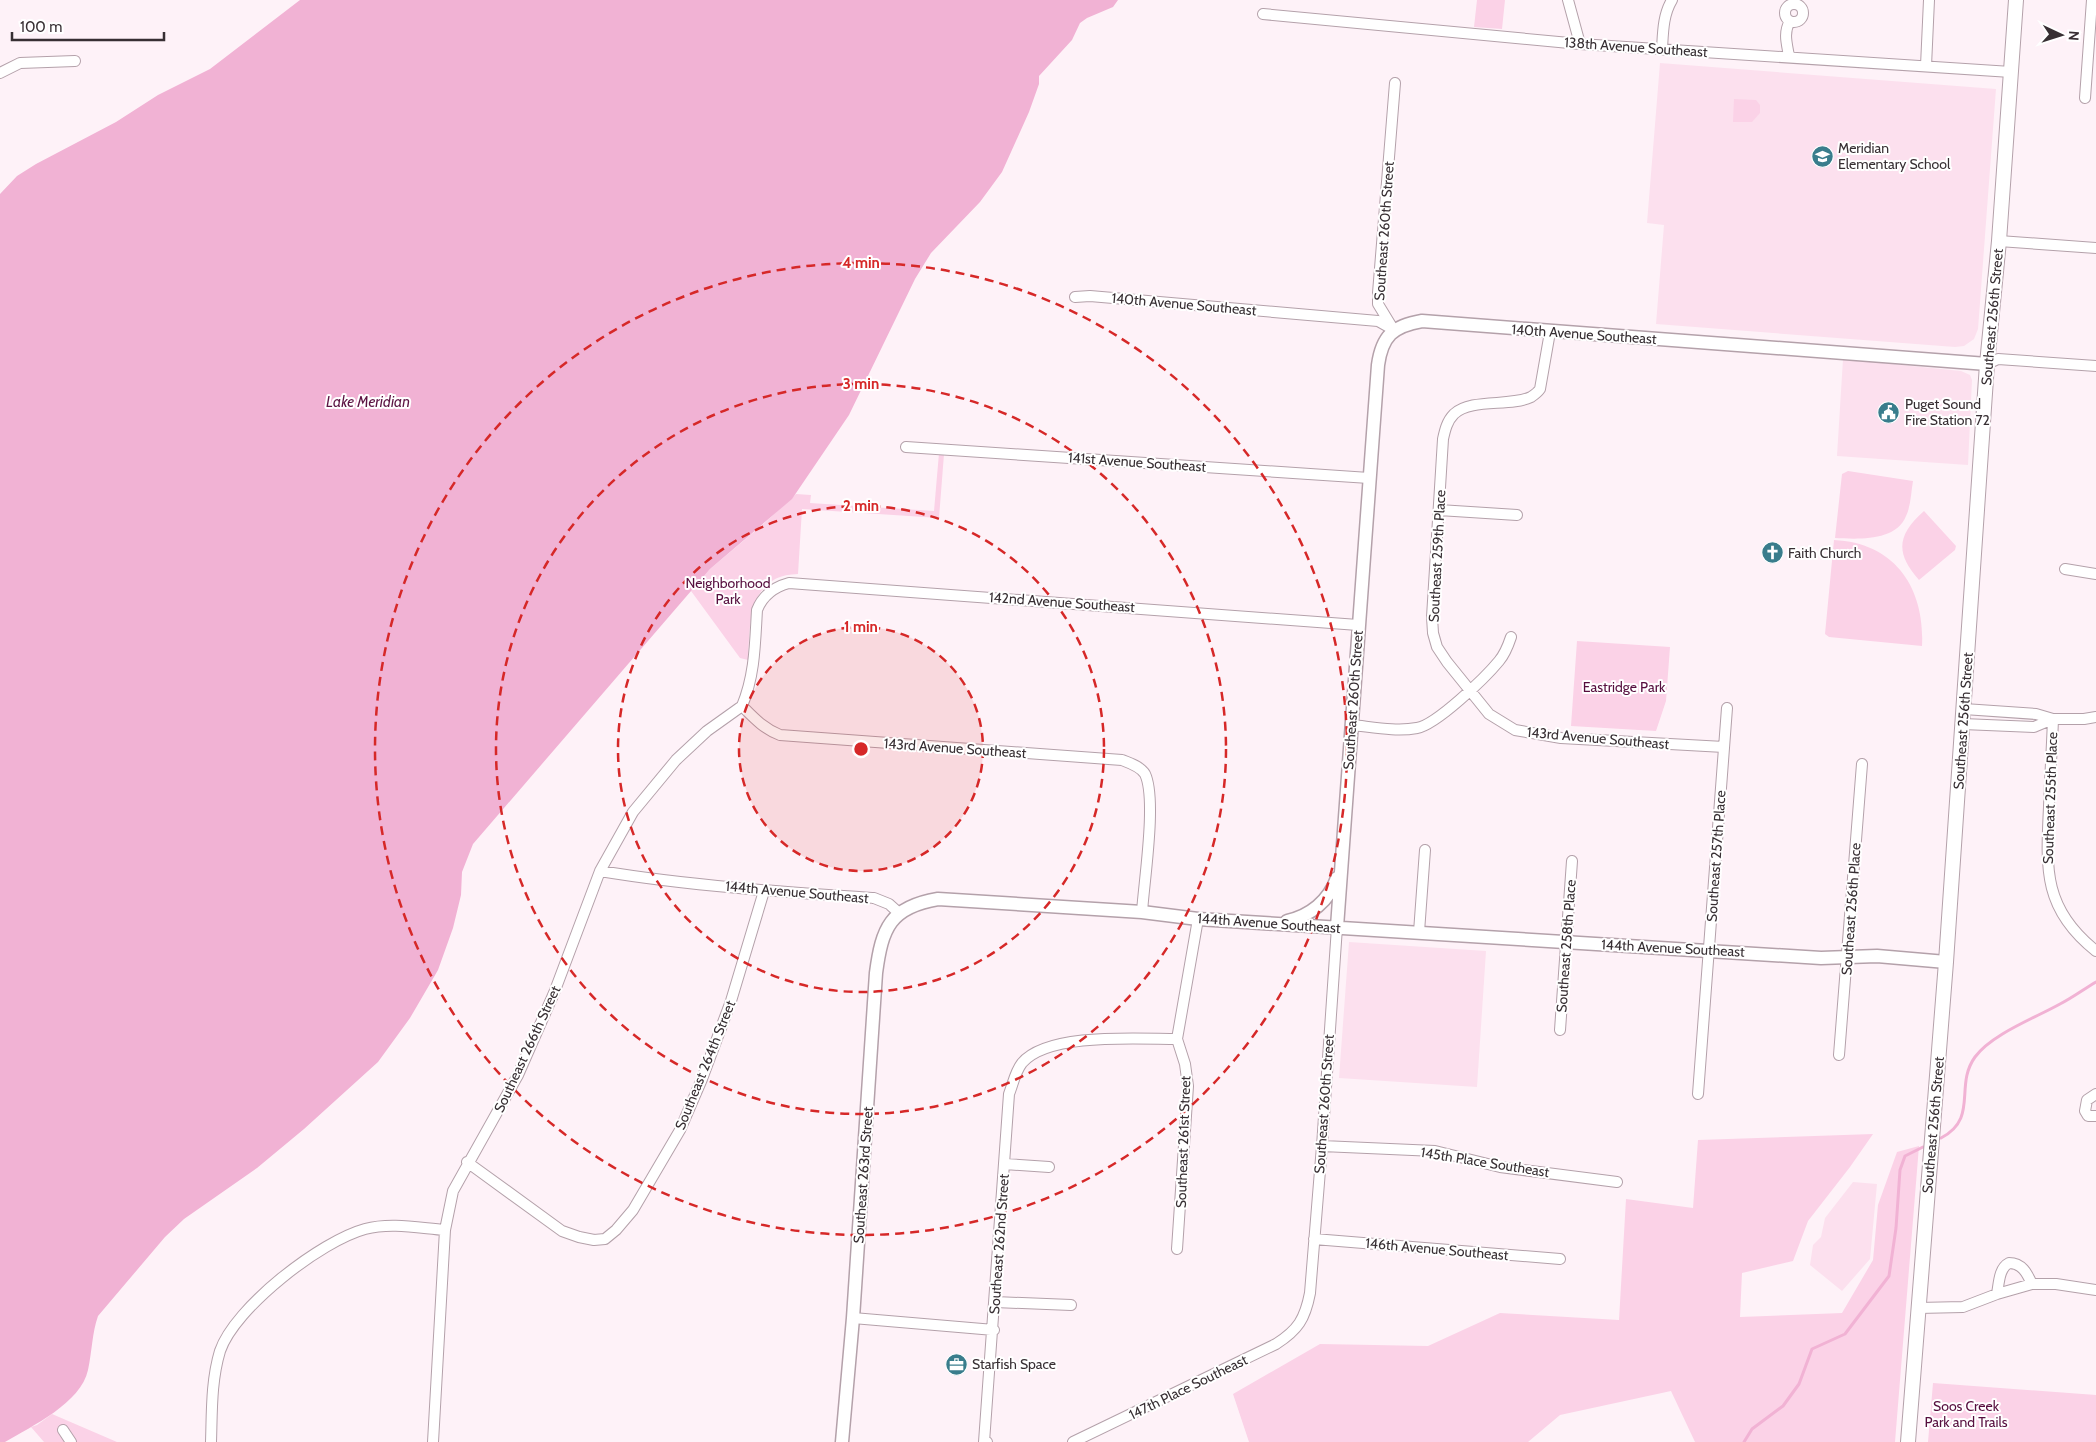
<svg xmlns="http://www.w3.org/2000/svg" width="2096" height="1442" font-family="Cabin,sans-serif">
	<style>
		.built { fill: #fce0ee }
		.green { fill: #fbd2e7 }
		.water { fill: #f1b2d4 }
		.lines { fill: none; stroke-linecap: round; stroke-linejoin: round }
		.stream { stroke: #f1b2d4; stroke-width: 3 }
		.minor-casing { stroke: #b4a1aa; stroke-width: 12 }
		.tertiary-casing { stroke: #b4a1aa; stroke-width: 15 }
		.secondary-casing { stroke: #b4a1aa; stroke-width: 16 }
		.minor { stroke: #fff; stroke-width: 10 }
		.tertiary { stroke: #fff; stroke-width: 12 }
		.secondary { stroke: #fff; stroke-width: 14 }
		.ring { fill: none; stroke: #d62828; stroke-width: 2.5; stroke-dasharray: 9 6 }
		.labels { text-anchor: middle; stroke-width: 4; stroke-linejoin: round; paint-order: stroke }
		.street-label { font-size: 14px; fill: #372f33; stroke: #fff }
		.poi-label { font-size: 14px; fill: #372f33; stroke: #fff; text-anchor: start }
		.park-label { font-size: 14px; fill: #560e3e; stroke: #fff }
		.water-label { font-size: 15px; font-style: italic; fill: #5c1443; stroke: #fff }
		.centre { fill: #d62828; stroke: #fff; stroke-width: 2.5 }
		.ring-label { font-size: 15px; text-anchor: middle; font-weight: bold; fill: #d62828; stroke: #fff; stroke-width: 4; stroke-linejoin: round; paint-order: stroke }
	</style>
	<rect width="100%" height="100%" fill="#fef2f8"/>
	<path class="built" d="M1660 63 1996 89 1978 329 1974 339 1964 346 1955 347 1656 324 1664 225 1647 223Z
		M1843 359 1961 371 1970 375 1972 380 1968 465 1837 456Z
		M1349 942 1486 951 1477 1087 1339 1078Z
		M1853 1182 1877 1184 1870 1259 1842 1291 1810 1265 1813 1245 1821 1237 1825 1218Z"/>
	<path class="green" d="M1477 0H1505L1502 29 1474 27Z
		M1734 99 1756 100 1760 105V113L1752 122H1733Z
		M939 453 944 454 939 518 802 509 798 574C748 575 750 623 748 660L740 658 691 591 710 569 760 527 796 494 811 495 810 503 934 511Z
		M1848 471 1913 481C1911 492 1911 506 1906 516 1896 542 1856 539 1835 538L1842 474Z
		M1924 511 1956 546 1955 550 1919 580C1895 553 1897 535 1924 511Z
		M1834 540C1896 543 1925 589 1922 646L1829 637 1825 634Z
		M1577 641 1670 647 1666 701 1656 731 1571 726Z
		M1873 1134 1850 1167 1808 1221 1793 1261 1742 1273 1740 1317 1842 1313 1873 1260 1878 1205 1897 1152 1919 1146 1895 1442H1695L1671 1391 1560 1415 1528 1442H1249L1233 1394 1320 1344 1428 1346 1500 1313 1619 1320 1626 1199 1693 1208 1698 1140Z
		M1933 1383 2096 1395V1442H1928Z
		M52 1414 117 1442H44L31 1427 37 1425Z"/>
	<path class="water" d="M300 0H1118L1113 7 1087 18 1080 23 1072 40 1039 76V84L1029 112 1002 172 980 202 931 253 915 279 849 415 792 499 710 569 473 844 462 872 461 895 453 928 438 970 410 1018 378 1062 304 1129 257 1168 184 1219 165 1237 98 1316C92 1333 92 1352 88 1370 81 1403 32 1426 5 1442H0V194L17 176 36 164 116 122 158 95 210 69Z"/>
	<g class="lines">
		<path class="stream" d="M1941 1138C1979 1118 1954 1086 1975 1057 1992 1034 2035 1018 2060 1004 2072 998 2084 989 2096 982
			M1744 1442 1752 1429 1783 1406 1799 1384 1812 1349 1845 1334 1889 1276 1896 1228 1900 1170 1905 1156 1923 1147"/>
		<defs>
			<path id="minor" d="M1568 0 1580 44
				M1785 13a9 9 0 1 1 18 0a9 9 0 1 1-18 0Z
				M1263 14 1580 44 2011 72
				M1662 49C1663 32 1663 15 1672 0
				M1789 56C1787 44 1783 33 1790 21
				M1926 66 1929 0
				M0 73 20 63 75 61
				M2085 98 2092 0
				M1999 241 2096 248
				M1075 297 1090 296 1378 321 1394 330
				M1392 327 1378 304V293L1395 83
				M1550 332 1540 389C1538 392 1534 395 1531 397 1510 407 1471 398 1454 414 1447 421 1445 430 1443 439L1432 617 1433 633 1437 647 1447 662 1489 714 1515 730 1561 738 1724 747
				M1987 364 1998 359 2096 366
				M906 447 1369 478
				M1439 510 1517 515
				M2065 569 2096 574
				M742 706C755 675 755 643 757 610 763 595 774 587 789 583L1358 625
				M742 706C754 718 764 729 780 735L1122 760C1130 763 1141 767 1145 774 1157 799 1144 881 1142 912
				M1964 709 2036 714 2053 719H2084L2096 717
				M2053 719C2052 748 2050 778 2049 807 2046 869 2043 909 2096 951
				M1963 724 2034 727 2053 719
				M1352 725C1372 727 1396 732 1417 728 1436 725 1485 678 1499 661 1505 654 1508 646 1511 637
				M600 871C691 886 783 892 874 898L889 904 899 913
				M1419 932 1425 850
				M1560 1030 1572 861
				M1839 1055 1862 764
				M1698 1094 1727 708
				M2096 1094 2087 1100 2085 1111 2088 1116H2096
				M1322 1146 1435 1151 1500 1167 1617 1182
				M467 1162 562 1231 579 1237 594 1240 605 1239 616 1230 633 1210 680 1130 702 1079 731 1001 764 891
				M1005 1164 1049 1167
				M1314 1239 1560 1259
				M1177 1249 1188 1086 1185 1064 1177 1039 1198 919
				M1997 1294C1999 1283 1999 1268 2009 1263 2022 1263 2027 1273 2032 1284
				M995 1302 1071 1305
				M1918 1308 1963 1307 1997 1294 2032 1284H2056L2096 1290
				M853 1318 994 1330
				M63 1430 71 1442
				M211 1442C212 1412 211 1381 220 1351 235 1307 321 1241 365 1229 391 1222 419 1228 445 1230
				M433 1442 445 1230 453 1191 518 1075 554 993 600 871 633 812 676 760 707 731 742 706
				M987 1442H984L1009 1094C1013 1084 1015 1072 1022 1063 1048 1032 1139 1039 1177 1039
				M1073 1442 1276 1344C1298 1330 1305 1319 1310 1293L1322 1146 1337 927"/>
			<path id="tertiary" d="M1287 921C1310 916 1329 901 1337 878
				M1337 927 1378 365C1382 336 1393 326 1422 321L1987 364
				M842 1442 853 1318 876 973C882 928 890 907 938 899L1142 912 1198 919 1821 958 1877 956 1946 962"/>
			<path id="secondary" d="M1908 1442 1946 962 1987 364 1999 241 2016 0"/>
		</defs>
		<use href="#minor" class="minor-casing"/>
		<use href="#tertiary" class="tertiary-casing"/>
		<use href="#secondary" class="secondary-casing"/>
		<use href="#minor" class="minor"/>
		<use href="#tertiary" class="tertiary"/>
		<use href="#secondary" class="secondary"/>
	</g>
	<circle cx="861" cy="749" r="122" fill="#d62828" fill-opacity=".12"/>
	<g class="ring">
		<circle cx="861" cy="749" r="122"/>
		<circle cx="861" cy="749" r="243"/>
		<circle cx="861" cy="749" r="365"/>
		<circle cx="861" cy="749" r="486"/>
	</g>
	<defs>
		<symbol id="school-disc" viewBox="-11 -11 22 22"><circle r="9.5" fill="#397d8c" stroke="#fff"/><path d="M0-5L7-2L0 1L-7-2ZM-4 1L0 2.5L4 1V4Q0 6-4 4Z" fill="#fff"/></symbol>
		<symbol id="civic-disc" viewBox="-11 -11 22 22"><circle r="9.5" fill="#397d8c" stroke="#fff"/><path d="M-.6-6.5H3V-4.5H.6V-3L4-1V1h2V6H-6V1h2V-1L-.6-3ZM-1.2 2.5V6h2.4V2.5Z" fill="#fff"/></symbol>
		<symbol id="church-disc" viewBox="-11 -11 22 22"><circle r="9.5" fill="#397d8c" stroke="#fff"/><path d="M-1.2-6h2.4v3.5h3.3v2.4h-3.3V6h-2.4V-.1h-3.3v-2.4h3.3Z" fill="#fff"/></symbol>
		<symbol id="office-disc" viewBox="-11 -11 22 22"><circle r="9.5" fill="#397d8c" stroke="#fff"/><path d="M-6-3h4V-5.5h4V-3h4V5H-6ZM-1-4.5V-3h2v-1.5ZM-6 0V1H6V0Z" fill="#fff"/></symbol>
	</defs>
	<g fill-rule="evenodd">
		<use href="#school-disc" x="1810" y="144" width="25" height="25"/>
		<use href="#civic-disc" x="1876" y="400" width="25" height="25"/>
		<use href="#church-disc" x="1760" y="540" width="25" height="25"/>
		<use href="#office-disc" x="944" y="1352" width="25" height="25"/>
	</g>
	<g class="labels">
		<g class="street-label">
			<text transform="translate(1636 47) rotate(4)" y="5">138th Avenue Southeast</text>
			<text transform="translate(1384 231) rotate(-86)" y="5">Southeast 260th Street</text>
			<text transform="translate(1184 304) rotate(5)" y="5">140th Avenue Southeast</text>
			<text transform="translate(1992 317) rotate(-85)" y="5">Southeast 256th Street</text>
			<text transform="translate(1584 334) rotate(4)" y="5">140th Avenue Southeast</text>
			<text transform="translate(1137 462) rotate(4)" y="5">141st Avenue Southeast</text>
			<text transform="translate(1437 556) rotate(-87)" y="5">Southeast 259th Place</text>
			<text transform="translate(1062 602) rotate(4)" y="5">142nd Avenue Southeast</text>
			<text transform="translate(1353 700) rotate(-86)" y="5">Southeast 260th Street</text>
			<text transform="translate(1963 721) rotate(-86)" y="5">Southeast 256th Street</text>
			<text transform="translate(1598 738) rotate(5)" y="5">143rd Avenue Southeast</text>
			<text transform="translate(955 748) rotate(4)" y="5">143rd Avenue Southeast</text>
			<text transform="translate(2050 798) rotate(-88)" y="5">Southeast 255th Place</text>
			<text transform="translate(1716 856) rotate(-86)" y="5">Southeast 257th Place</text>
			<text transform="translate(797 892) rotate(5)" y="5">144th Avenue Southeast</text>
			<text transform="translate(1851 909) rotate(-86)" y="5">Southeast 256th Place</text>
			<text transform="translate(1269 923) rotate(4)" y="5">144th Avenue Southeast</text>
			<text transform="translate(1566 946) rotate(-86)" y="5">Southeast 258th Place</text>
			<text transform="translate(1673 948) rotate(3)" y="5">144th Avenue Southeast</text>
			<text transform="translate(527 1049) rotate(-65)" y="5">Southeast 266th Street</text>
			<text transform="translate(705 1065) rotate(-68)" y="5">Southeast 264th Street</text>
			<text transform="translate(1324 1104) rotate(-86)" y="5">Southeast 260th Street</text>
			<text transform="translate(1933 1125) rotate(-85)" y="5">Southeast 256th Street</text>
			<text transform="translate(1183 1142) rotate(-88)" y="5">Southeast 261st Street</text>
			<text transform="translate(1485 1162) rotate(9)" y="5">145th Place Southeast</text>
			<text transform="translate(863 1175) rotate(-86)" y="5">Southeast 263rd Street</text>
			<text transform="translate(999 1244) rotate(-86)" y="5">Southeast 262nd Street</text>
			<text transform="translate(1437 1249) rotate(5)" y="5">146th Avenue Southeast</text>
			<text transform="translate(1188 1387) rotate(-26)" y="5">147th Place Southeast</text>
		</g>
		<g class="poi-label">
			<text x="1838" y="153">Meridian<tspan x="1838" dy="16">Elementary School</tspan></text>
			<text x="1905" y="409">Puget Sound<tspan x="1905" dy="16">Fire Station 72</tspan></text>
			<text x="1788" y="558">Faith Church</text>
			<text x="972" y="1369">Starfish Space</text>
		</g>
		<g class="park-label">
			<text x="728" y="588">Neighborhood<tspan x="728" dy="16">Park</tspan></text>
			<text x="1624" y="692">Eastridge Park</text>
			<text x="1966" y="1411">Soos Creek<tspan x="1966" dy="16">Park and Trails</tspan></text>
		</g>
		<g class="water-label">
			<text x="368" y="407">Lake Meridian</text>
		</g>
	</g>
	<circle cx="861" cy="749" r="8" class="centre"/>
	<g class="ring-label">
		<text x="861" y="268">4 min</text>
		<text x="861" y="389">3 min</text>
		<text x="861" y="511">2 min</text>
		<text x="861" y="632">1 min</text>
	</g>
	<g transform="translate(2061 35) rotate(94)" stroke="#ffffff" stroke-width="4" paint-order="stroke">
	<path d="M0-4L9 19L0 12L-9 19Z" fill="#372f33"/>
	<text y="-8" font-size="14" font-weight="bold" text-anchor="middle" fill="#372f33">N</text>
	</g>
	<path d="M12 32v8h152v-8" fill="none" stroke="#372f33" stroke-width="2.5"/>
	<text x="20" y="32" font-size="15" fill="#372f33" stroke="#ffffff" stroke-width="4" paint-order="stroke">100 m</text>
</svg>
